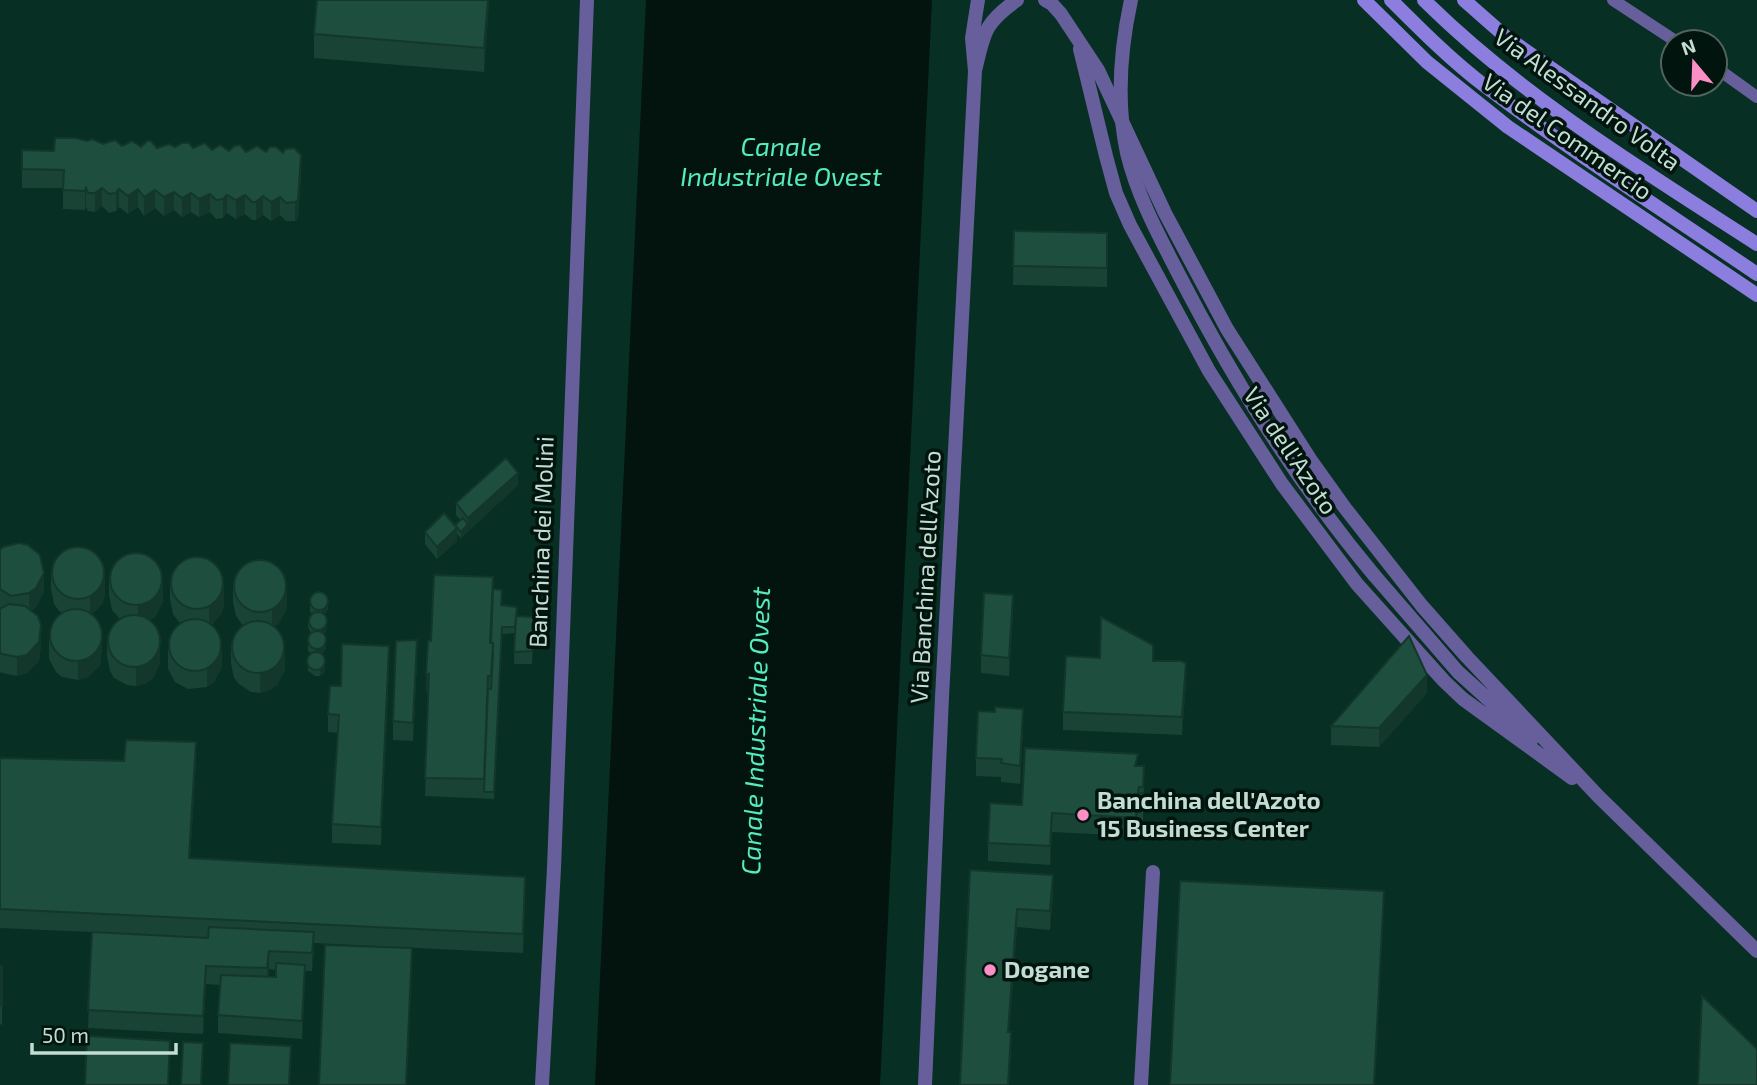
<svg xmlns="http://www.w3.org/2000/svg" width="1757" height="1085" font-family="'Exo 2',sans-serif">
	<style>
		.water { fill: #02140d }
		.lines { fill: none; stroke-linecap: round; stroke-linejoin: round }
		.lane { stroke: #675f9c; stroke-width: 12 }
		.street { stroke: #675f9c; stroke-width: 14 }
		.secondary { stroke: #8c7edf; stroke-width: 14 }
		.street-bridge { stroke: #675f9c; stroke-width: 14 }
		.wall { fill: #194335; fill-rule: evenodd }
		.shaded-wall { fill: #14372b }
		.building { fill: #1d4e3e; stroke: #14372b; stroke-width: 2 }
		.poi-dot { fill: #fa8fc6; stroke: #02140e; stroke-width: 2.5 }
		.labels { text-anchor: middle; stroke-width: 7; stroke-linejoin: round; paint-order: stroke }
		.street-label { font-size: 24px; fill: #c4ddd3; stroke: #02140e }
		.poi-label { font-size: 24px; font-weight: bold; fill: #c4ddd3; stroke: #02140e; text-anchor: start }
		.water-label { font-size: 26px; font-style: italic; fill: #56ebbd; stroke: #02140e }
	</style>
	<rect width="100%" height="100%" fill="#082f23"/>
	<path class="water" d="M646 0H932L880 1085H595Z"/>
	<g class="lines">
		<path class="lane" d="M1613 0 1677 42
			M1715 67 1757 97"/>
		<path class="street" d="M978 0 972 38 975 71C984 33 984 23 1017 0
			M1045 0 1052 4 1061 14 1098 70 1165 213 1227 329 1310 459 1345 508 1422 606 1467 657 1599 797 1757 951
			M1080 49 1106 156 1116 193 1130 225 1209 371 1282 484 1357 584 1444 681 1463 699 1572 778
			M1374 575 1458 672 1532 739
			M542 1085 554 868 587 0
			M925 1085 942 697 975 71
			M1141 1085 1153 872"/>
		<path class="secondary" d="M1364 0 1427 62 1508 127 1757 295
			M1391 0C1421 30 1452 61 1485 86 1573 153 1666 212 1757 274
			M1424 0C1522 97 1641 169 1757 244
			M1464 0 1506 37 1757 211"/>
		<path class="street-bridge" d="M1131 0C1120 51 1116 102 1127 153 1137 195 1158 234 1177 271 1232 378 1297 483 1374 575"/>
	</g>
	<path class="wall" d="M489 0 484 72 314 58V34Z
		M87 141 122 146 157 148H193L246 152 301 174 298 218 295 221H286L280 215 271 221 263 215 256 220H252L245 214 236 219 227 213 223 218 216 219 210 212 199 217 191 212 182 217 174 210 164 216 155 208 144 216 138 207 128 214 119 207 116 211 109 213 102 206 95 212 88 211 86 207 85 210 63 209V188H22V150L54 151Z
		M1014 231 1107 233V287L1013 285Z
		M518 485 461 538 457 534V541L437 559 425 544V532L455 526 460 520 456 515V503Z
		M0 550 44 592 36 607 31 611 41 644 39 661 27 673 17 676 2 673 0 672Z
		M51 571 105 596 102 604 91 615 102 648 100 665 88 677 78 680 62 677 56 672 49 659V640L61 612 59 611 54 604 51 589Z
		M109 576 163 601 155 617 150 620 160 663 153 678 146 683 136 686 127 685 114 678 110 671 107 656V637L119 618 112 610 109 595Z
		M170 581 224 606 221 614 212 624 222 667 214 682 207 687 188 689 175 682 168 669V650L180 622 178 621 173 614 170 599Z
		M233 583 287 608 279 623 275 626 285 670 277 685 270 690 260 693 251 692 239 684 234 678 231 663V644L243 625 241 623 236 616 233 602Z
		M493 589 501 605 534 629 532 664H514L515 633 502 634 494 799 425 796 429 692 426 693 431 641Z
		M310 597 328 609 324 615 327 628 323 634 326 648 324 652 321 653 325 664 324 673 320 676H315L308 671V657L312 654 308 651V636L311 634 308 627V621L312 614 310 612Z
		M1013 614 1009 676 981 673V655Z
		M417 659 413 741 393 740V721Z
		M1153 661 1186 682 1182 735 1063 730V712Z
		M389 665 381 845 332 843V824L338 733 328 732V714L341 686Z
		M1427 693 1379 747 1331 745V726Z
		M1023 728 1020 784 1001 782V777L976 776V758Z
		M0 758 196 761 190 858 525 896 523 953 314 943 312 971H305L302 1039 218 1033V1015L220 985 206 984 203 1034 88 1028 92 932 0 928ZM269 969 276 970V977H268Z
		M1138 766 1144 785 1143 824H1137L1136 836 1052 832 1050 865 988 861V843L1022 805Z
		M970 870 1053 894 1050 930 1017 927 1009 1032 1011 1050 1009 1085H960Z
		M0 966H2V1025L0 1024Z"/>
	<path class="shaded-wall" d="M488 0H489V5L484 72V48Z
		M301 155V174L298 218 295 221V202Z
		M86 188V207L85 210V191Z
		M102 188V206L95 212V193Z
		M119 189V207L116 211V193Z
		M138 189V207L128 214V196Z
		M155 190V208L144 216V197Z
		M174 192V210L164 216V197Z
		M191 193V212L182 217V198Z
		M210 194V212L199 217V199Z
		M227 195V213L223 218V199Z
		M245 195V214L236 219V200Z
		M263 196V215L256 220V202Z
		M280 197V215L271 221V202Z
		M518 473V485L461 538V532L468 524V518Z
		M457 528V541L437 559V547Z
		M44 573V592L36 607 29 612V593Z
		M105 577V596L102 604 90 616V597Z
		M163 583V601L155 617 148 621 138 625V606Z
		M224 587V606L221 614 209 626V607Z
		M287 590V608L279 623 272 628V610Z
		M1013 595V614L1009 676V658Z
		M328 603V609L326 613 322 616V610Z
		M327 622V628L325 633 321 636V630Z
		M41 625V644L39 661 27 673 17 676V657Z
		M102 629V648L100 665 88 677 78 680V661Z
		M417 640V659L413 741V723Z
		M326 641V648L324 652 315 655V649Z
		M160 644V663L153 678 146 683 136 686V667Z
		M389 646V665L381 845V827Z
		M222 649V667L214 682 207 687V669Z
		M285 651V670L277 685 270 690 260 693V674Z
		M325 657 324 673 320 676V670Z
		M1186 663V682L1182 735V717Z
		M429 674V692L426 693V675Z
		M1427 675V693L1379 747V728Z
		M1023 709V728L1020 784V766Z
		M196 742V761L189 877V858Z
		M1052 813V832L1050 865V846Z
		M1053 875V894L1050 930V911Z
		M525 877V896L523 953V934Z
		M1384 891 1375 1085H1374Z
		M1017 909V927L1008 1050V1032Z
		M314 932V951L312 971V953Z
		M269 951V969L267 987V968Z
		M305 965V983L302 1039V1021Z
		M206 966V984L203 1034V1016Z
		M1011 1032 1009 1085H1008Z"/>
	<path class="building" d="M317 0H488L484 48 314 34Z
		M55 138H75L87 141 92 139 103 144 115 140 122 146 132 141 141 147 147 141H151L157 148 169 144 175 147 182 143H189L193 148 205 143 212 150 220 145 229 151 234 146 240 145 246 152 257 146 266 152 270 147H276L283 153 285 149 294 148 301 155 298 200 295 202 286 203 280 197 271 202 263 196 256 202H252L245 195 236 200 227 195 223 199 216 200 210 194 199 199 191 193 182 198 174 192 164 197 155 190 144 197 138 189 128 196 119 189 116 193 109 194 102 188 95 193H88L86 188 85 191 63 190 64 170 22 169V150L54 151Z
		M1014 231 1107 233V268L1013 266Z
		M506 458 518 473 468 518 456 503Z
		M444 513 457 528 437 547 425 532Z
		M463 518 468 524 461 532 455 525Z
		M19 543 28 545 40 555 44 573 36 588 29 593 11 596 0 589V550L3 547Z
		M52 573a26 26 0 1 1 52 0a26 26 0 1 1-52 0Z
		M110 579a26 26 0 1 1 52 0a26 26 0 1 1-52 0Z
		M171 583a26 26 0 1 1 52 0a26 26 0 1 1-52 0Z
		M234 586a26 26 0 1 1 52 0a26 26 0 1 1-52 0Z
		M434 575 493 577 490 643H493L491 676H488L484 779 425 778 429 674 426 675 428 641H431Z
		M493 589 502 590 501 605 517 607 515 627H502L494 792H484L488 688 491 689 493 655V643H491Z
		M310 601a9 9 0 1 1 18 0a9 9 0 1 1-18 0Z
		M984 593 1013 595 1009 658 981 655Z
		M9 604 25 606 38 616 41 625 39 642 27 655 17 657 2 654 0 653V609Z
		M50 635a26 26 0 1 1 52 0a26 26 0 1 1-52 0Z
		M309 621a9 9 0 1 1 18 0a9 9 0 1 1-18 0Z
		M108 641a26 26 0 1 1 52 0a26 26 0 1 1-52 0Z
		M516 616 534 617 532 651 514 652Z
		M1101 617 1153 645V661H1181L1186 663 1182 717 1063 712 1066 656 1100 658Z
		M169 645a26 26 0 1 1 52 0a26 26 0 1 1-52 0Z
		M232 647a26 26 0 1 1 52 0a26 26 0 1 1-52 0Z
		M308 640a9 9 0 1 1 18 0a9 9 0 1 1-18 0Z
		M1409 636 1427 675 1379 728 1331 726Z
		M417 640 413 723 393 721 396 641Z
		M342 644 389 646 381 827 332 824 339 715 328 714 330 686H341Z
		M307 661a9 9 0 1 1 18 0a9 9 0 1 1-18 0Z
		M995 707 1023 709 1020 766 1001 763 1002 759 976 758 978 711 995 712Z
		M126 740 196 742 189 858 525 877 523 934 0 909V758L124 761Z
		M1025 748 1138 754 1135 766H1144L1143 787H1139L1138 793H1143V805H1133L1137 807 1136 818 1052 813 1050 846 988 843 990 803 1022 805Z
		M970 870 1053 875 1050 911 1017 909 1008 1032H1011L1008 1085H960Z
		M1180 881 1384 891 1374 1085H1170Z
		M209 927 314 932 312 953 269 951 267 968 206 966 203 1016 88 1010 92 932 208 938Z
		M325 945 412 948 406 1085H319Z
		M276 963 305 965 302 1021 218 1015 221 975 276 977Z
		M0 966H2V1006H0Z
		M1702 996 1757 1049V1085H1698Z
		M87 1036 170 1041 168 1085H85Z
		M183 1042 203 1043 201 1085H181Z
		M230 1043 291 1046 289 1085H228Z"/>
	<g class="poi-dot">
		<circle cx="1083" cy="815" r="7"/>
		<circle cx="990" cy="970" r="7"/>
	</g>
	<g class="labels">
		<g class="street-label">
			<text transform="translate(1587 100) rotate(36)" y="8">Via Alessandro Volta</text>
			<text transform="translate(1567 137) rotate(35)" y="8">Via del Commercio</text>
			<text transform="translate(1290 451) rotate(56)" y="8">Via dell'Azoto</text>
			<text transform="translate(542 542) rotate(-88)" y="8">Banchina dei Molini</text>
			<text transform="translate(926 577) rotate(-87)" y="8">Via Banchina dell'Azoto</text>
		</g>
		<g class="poi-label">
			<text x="1097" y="809">Banchina dell'Azoto<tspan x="1097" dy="28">15 Business Center</tspan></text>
			<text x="1004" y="978">Dogane</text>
		</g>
		<g class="water-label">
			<text x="781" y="156">Canale<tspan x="781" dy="30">Industriale Ovest</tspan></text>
			<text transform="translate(756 731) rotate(-88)" y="9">Canale Industriale Ovest</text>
		</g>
	</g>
	<g transform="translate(1694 63) rotate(341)"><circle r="33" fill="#02140e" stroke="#50645d" stroke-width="2"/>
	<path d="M0-5L12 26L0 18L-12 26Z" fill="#fa8fc6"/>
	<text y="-10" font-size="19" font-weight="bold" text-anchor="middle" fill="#c4ddd3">N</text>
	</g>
	<path d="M32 1043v10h144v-10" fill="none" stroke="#c4ddd3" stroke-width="3.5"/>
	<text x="42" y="1043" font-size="21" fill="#c4ddd3" stroke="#02140e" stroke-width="5" paint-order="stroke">50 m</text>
</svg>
